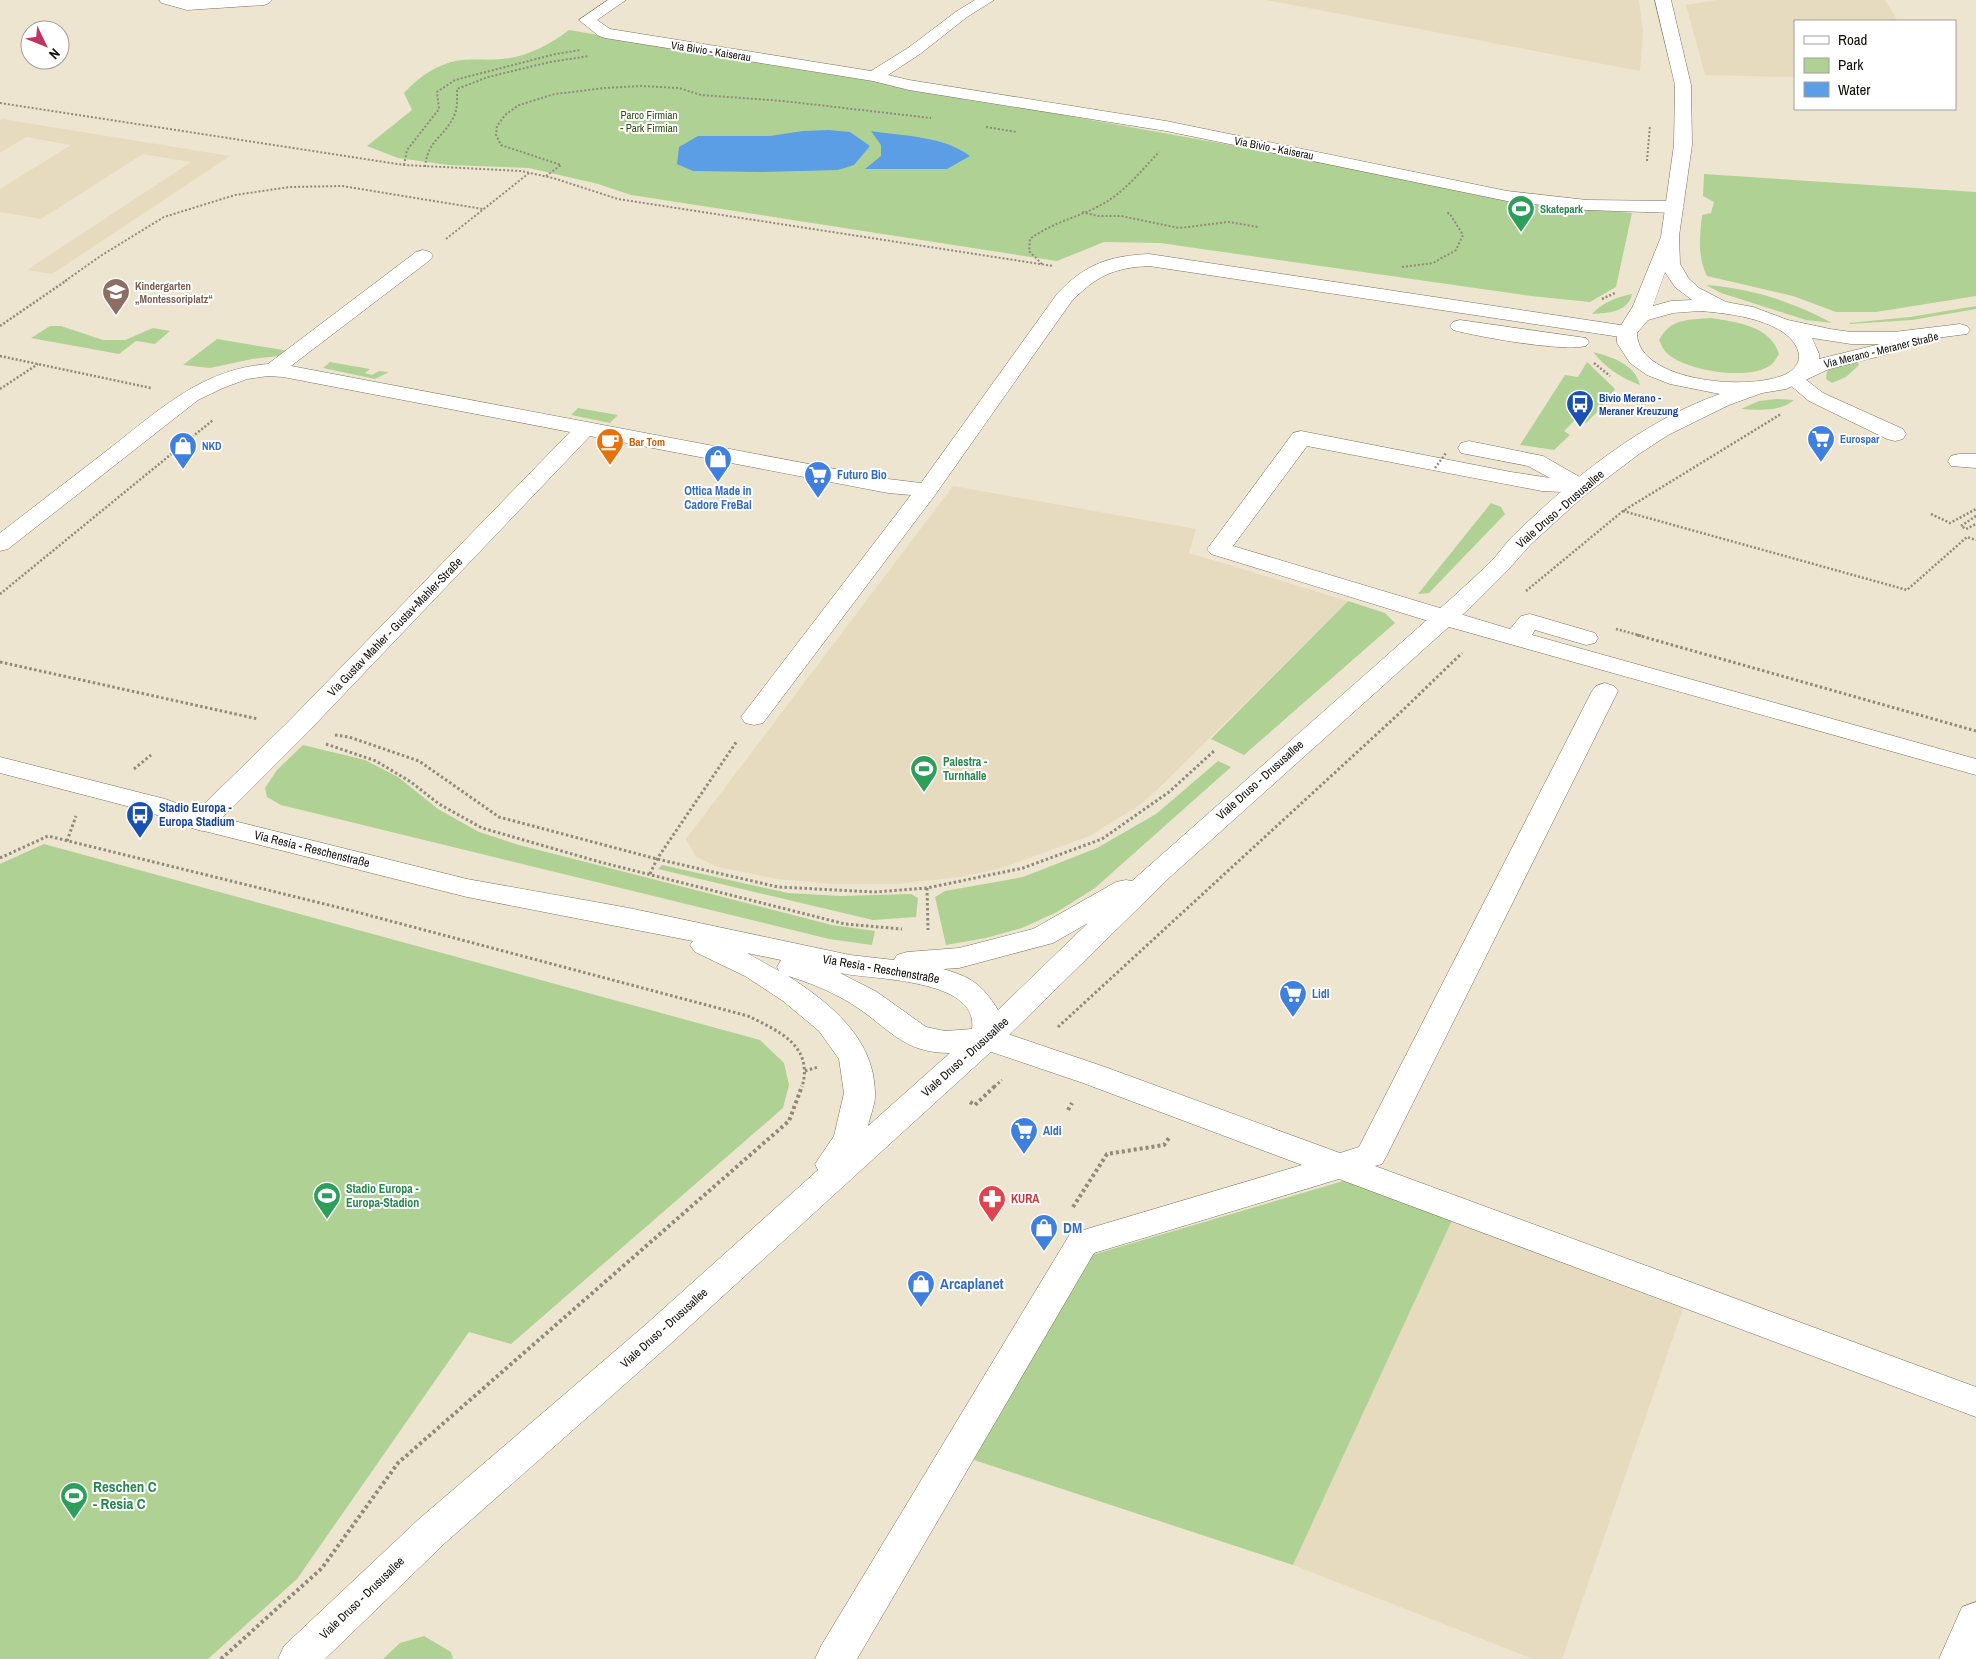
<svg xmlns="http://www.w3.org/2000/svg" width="1976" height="1659" font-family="'Archivo Narrow',sans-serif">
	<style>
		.built { fill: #e7dbbf }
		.green { fill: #afd294 }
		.water { fill: #5b9ee6 }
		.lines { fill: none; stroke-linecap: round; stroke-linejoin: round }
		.minor-casing { stroke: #79715e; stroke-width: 1 }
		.major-casing { stroke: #79715e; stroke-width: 1 }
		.path-far3 { stroke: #908a7b; stroke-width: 2; stroke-dasharray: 2 2; stroke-linecap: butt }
		.path-far2 { stroke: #908a7b; stroke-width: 2.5; stroke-dasharray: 2 2; stroke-linecap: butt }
		.path-far1 { stroke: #908a7b; stroke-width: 3; stroke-dasharray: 2.5 2.5; stroke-linecap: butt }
		.path { stroke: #908a7b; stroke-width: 4; stroke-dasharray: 3 3; stroke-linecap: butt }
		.minor { fill: #fff; fill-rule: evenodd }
		.major { fill: #fff; fill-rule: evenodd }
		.path-bridge { stroke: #908a7b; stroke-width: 2.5; stroke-dasharray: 2 2; stroke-linecap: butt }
		.labels { text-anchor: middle; stroke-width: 4; stroke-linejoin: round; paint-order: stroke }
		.far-street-label { font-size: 11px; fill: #110e07; stroke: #fff }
		.far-park-label { font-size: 11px; fill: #2f4d0f; stroke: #fff }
		.far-leisure-label { font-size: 11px; font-weight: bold; fill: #27864d; stroke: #fff; text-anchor: start }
		.far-education-label { font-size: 11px; font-weight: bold; fill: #785e54; stroke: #fff; text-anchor: start }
		.far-transit-label { font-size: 11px; font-weight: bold; fill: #164399; stroke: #fff; text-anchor: start }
		.far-shop-label { font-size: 11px; font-weight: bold; fill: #366cbe; stroke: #fff; text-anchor: start }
		.far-food-label { font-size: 11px; font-weight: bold; fill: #c56008; stroke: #fff; text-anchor: start }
		.shop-label { font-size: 12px; font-weight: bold; fill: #366cbe; stroke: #fff; text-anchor: start }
		.street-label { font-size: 12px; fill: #110e07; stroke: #fff }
		.leisure-label { font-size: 12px; font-weight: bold; fill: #27864d; stroke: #fff; text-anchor: start }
		.transit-label { font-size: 12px; font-weight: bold; fill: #164399; stroke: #fff; text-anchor: start }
		.health-label { font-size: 12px; font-weight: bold; fill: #be3a42; stroke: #fff; text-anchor: start }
		.near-shop-label { font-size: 15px; font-weight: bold; fill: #366cbe; stroke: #fff; text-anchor: start }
		.near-leisure-label { font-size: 15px; font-weight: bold; fill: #27864d; stroke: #fff; text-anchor: start }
	</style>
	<rect width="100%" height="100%" fill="#eee5d0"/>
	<path class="built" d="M1266 0H1639L1643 32 1640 71Z
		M1717 0H1885L1898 21H1795V77L1705 75 1686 5Z
		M3 119 230 156 52 274 27 270 191 162 143 154 41 219 0 212V189L71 145 26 137 0 153V121Z
		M953 486 1196 529 1189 553 1348 601 1159 788 1141 804 1090 836 999 869 960 877 898 884H832L777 879 718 867 696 857 686 839Z
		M1455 1214 1685 1303 1562 1659H1533L1293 1565Z"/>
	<path class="green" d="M569 30 879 82 1587 209 1632 213 1616 287 1590 302 1531 296 1160 243 1104 242 1057 261 631 195 598 184 529 168 448 165 398 158 367 146 412 110 404 93C417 79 430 69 448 63 464 57 485 61 502 59 526 57 550 45 569 30Z
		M1704 174 1976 192V296L1876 312H1836L1793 296 1707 276C1697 256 1700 236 1702 215L1711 213 1714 202 1703 196Z
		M1706 285C1751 288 1793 302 1832 323L1806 320 1721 293Z
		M1632 294C1628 312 1609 313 1592 314 1603 302 1617 297 1632 294Z
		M1976 306V309L1912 320 1850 324 1849 323 1910 317Z
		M1711 318C1736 322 1771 326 1779 354 1777 357 1775 361 1772 364 1752 382 1681 371 1665 351 1662 348 1661 343 1659 340 1671 318 1688 320 1711 318Z
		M50 326H61L103 340H125L153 328 170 331 155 344 136 341 119 354 31 338Z
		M217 339 289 351 279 356 252 359 210 368 183 365Z
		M1593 352C1612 357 1635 364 1640 385 1621 378 1606 368 1593 352Z
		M1857 360 1859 365 1846 377 1832 383 1826 379 1827 371 1838 363Z
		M330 362 370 369 365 373 372 375 379 371 389 372 375 379 323 368Z
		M1587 362 1615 389 1601 408 1586 423 1575 420 1564 431 1570 435 1554 450 1520 445 1565 375 1578 377Z
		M1777 399 1794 400C1780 412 1759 410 1741 409L1759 401Z
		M578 408 618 415 610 423 571 415Z
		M1491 503 1501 507 1505 514 1429 593 1418 594Z
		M1348 601 1385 613 1395 623 1244 755 1211 739Z
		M303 745 365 760 398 777 438 809 479 832 519 845 832 925 875 931 872 945 829 939 281 805 267 797 265 788 277 770Z
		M1218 761 1231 767 1095 888 1057 912 1022 928 986 938 946 945 935 897 945 891 1023 877 1097 848 1156 814Z
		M44 844 760 1040 784 1063 789 1085 783 1108 511 1344 469 1332 297 1579 208 1659H0V864Z
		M662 865 788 893 841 896 911 894 918 898 916 917 873 920 658 869Z
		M1350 1179 1455 1214 1293 1565 971 1459 1092 1255Z
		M424 1636 451 1652 453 1659H383L400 1643Z"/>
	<path class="water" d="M829 130 850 132 870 146 854 165 838 170 761 172 693 171 677 164 679 147 698 136H770L803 131Z
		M871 131C903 136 944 136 970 156L947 169H865L881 156V145Z"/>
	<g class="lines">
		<defs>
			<path id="minor" d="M159 0H272L269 3 264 5 187 10 162 3Z
				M608 0H626L597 20 610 29 871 71 908 48 957 11 975 0H994L967 17 920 54 888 75 909 80 1166 121 1507 191 1587 200 1675 201 1681 203 1684 207 1681 211 1675 213 1587 210 1507 201 1166 131 909 90 873 81 605 38 599 36 579 20Z
				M423 250 430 252 433 256 430 260 291 366 888 479 921 483 1057 294C1085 264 1109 256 1149 254L1627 326 1634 328 1637 332 1634 336 1627 338 1149 266C1113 268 1096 276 1071 302L935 495 763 723 754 725 745 723 741 717 911 495 888 493 590 436 307 733 212 828 202 831 192 828 188 822 192 816 289 721 570 432 283 377 268 376 247 379 223 388 198 400 8 549 0 551V533C36 505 73 477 109 449 159 410 202 369 268 364L416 252Z
				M1460 320 1586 338 1589 342 1586 346C1563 352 1479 337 1453 330L1450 326 1453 322Z
				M1793 373 1800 375 1823 393 1903 429 1906 434 1903 439 1895 441 1887 439 1809 401 1783 379 1786 375Z
				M1301 431 1511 472 1550 478 1528 466 1461 453 1458 448 1461 443 1469 441 1543 456 1585 480 1591 481 1594 486 1591 491 1583 493 1542 491 1307 446 1233 546 1510 629 1521 616 1530 614 1595 633 1598 638 1595 643 1586 645 1535 630 1532 635 1976 759V775L1435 623 1211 554 1207 549 1211 544 1293 433Z
				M1959 454H1976V468L1951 466 1948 461 1951 456Z
				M1605 683 1614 686 1618 691 1387 1155 1382 1164 1375 1166 1976 1387V1417L1339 1179 1094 1253 857 1659H815L821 1646 1070 1234 1302 1165 1083 1083 974 1046 970 1038 974 1030 985 1027 996 1030 1105 1067 1340 1153 1359 1147 1592 691 1596 686Z
				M1976 1602V1659H1939L1962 1607Z"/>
			<path id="major" d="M1655 0H1671L1691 85 1692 145 1679 236 1680 264 1689 279 1699 288 1726 302 1753 307 1788 320 1830 329 1851 332H1894L1960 324 1967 326 1970 330 1967 334 1889 344 1895 349 1892 353 1829 369 1786 389 1762 393 1729 405 1668 435 1639 454 1585 495 1531 544 1507 571 1472 606 1170 877 1005 1039 667 1347 445 1543 325 1659H278L284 1646 419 1519 643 1327 818 1170 815 1164 834 1136 844 1093 839 1059 819 1031 783 1001 745 976 695 952 690 945 693 941 467 897 192 828 146 811 0 773V757L165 799 210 815 467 879 629 908 850 955 894 960 897 955 907 952 959 948 1033 929 1116 882 1126 880 1132 881 1454 596C1468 583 1483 570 1496 556 1503 548 1508 540 1516 533 1574 477 1643 421 1720 394L1670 384 1647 375 1630 363 1617 343V332L1633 306 1661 237 1674 145 1675 85ZM1665 272 1675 287 1692 300 1671 301 1653 306ZM1700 311C1728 313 1792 320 1799 354 1800 362 1795 369 1788 373 1755 392 1637 383 1637 333L1648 320 1673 313ZM1812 338 1851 344H1880L1819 359V354ZM1088 923 998 1010C982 984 971 977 943 969L959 968 1053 943ZM747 953 781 960 777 967 779 971ZM840 973C872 980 979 978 972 1029L945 1031 926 1027 877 992ZM788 976C811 983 835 993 855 1006 890 1029 903 1053 950 1053L868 1126C870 1116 876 1103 875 1092 874 1038 830 1003 788 976Z"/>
		</defs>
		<use href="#minor" class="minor-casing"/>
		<use href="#major" class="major-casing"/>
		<path class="path-far3" d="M0 103 404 165 521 171 553 178 618 199 1053 266
			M986 127 1017 132
			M1647 161 1650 125
			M404 165 407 150 439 109 437 92 455 80 556 54 580 50
			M425 167C428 139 444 138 454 116 458 108 457 98 457 89L488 77 550 62 589 56
			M546 176 561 165 501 145 496 135 497 126 505 115 519 105 555 94 605 88 641 86 679 88 701 95 783 101 931 118
			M1082 212 1098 216H1121L1179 228 1229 222 1258 227
			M446 239 529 173
			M1042 264 1029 251 1030 239C1051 223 1076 218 1099 206 1123 194 1141 171 1159 152
			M1402 267 1433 263 1456 250 1463 235 1450 214 1446 212
			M65 281 102 255 164 217 235 195 290 187 342 186 483 209"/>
		<path class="path-far2" d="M1602 299 1615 293
			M0 326 67 280
			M0 356 151 388
			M1594 363 1610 376
			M0 389 38 364
			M1623 511 1907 590 1967 537 1976 540
			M1931 514 1950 523 1976 509
			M1976 516 1961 526 1966 529 1976 524
			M1526 591 1623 511 1781 414
			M0 594 213 420
			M1616 629 1642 636"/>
		<path class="path-far1" d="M1637 635 1976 731
			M0 662 258 719
			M335 735 349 737 419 761 499 817 657 859 778 887 875 892 927 888 1023 868 1102 839 1169 792 1215 750
			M326 744 376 761 411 782 439 804 482 828 600 862 845 924 902 929
			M134 769 151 755
			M67 841 76 816
			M0 858 48 836 349 910 748 1016C779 1031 814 1046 802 1087
			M650 874 657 859 737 741
			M927 888 928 930
			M1058 1027 1403 710 1462 653
			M805 1071 818 1067
			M994 1087 1002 1080"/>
		<path class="path" d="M970 1102 975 1105 995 1086
			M1068 1110 1072 1103
			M1073 1207 1107 1154 1164 1145 1169 1138
			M221 1659 322 1568 398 1463 789 1121 802 1086"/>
		<use href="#minor" class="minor"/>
		<use href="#major" class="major"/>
		<path class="path-bridge" d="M1435 468 1446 453"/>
	</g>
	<defs>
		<symbol id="stadium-pin" viewBox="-11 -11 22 30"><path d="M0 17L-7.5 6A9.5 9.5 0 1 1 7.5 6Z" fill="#2e9e5b" stroke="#fff"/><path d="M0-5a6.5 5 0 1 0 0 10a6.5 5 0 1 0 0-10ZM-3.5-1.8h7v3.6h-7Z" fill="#fff"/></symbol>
		<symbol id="school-pin" viewBox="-11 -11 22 30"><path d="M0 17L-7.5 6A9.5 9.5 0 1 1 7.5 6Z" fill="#8d6e63" stroke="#fff"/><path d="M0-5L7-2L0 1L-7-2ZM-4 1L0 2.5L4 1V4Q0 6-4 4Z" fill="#fff"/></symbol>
		<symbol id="bus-pin" viewBox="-11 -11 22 30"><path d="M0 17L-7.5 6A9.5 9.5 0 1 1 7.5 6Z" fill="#1a4fb4" stroke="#fff"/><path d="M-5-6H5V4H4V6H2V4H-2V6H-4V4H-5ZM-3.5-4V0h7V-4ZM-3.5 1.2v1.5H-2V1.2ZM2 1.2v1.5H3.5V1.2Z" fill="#fff"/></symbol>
		<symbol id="supermarket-pin" viewBox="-11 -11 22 30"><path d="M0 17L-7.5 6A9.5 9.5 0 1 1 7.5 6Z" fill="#3f7fe0" stroke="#fff"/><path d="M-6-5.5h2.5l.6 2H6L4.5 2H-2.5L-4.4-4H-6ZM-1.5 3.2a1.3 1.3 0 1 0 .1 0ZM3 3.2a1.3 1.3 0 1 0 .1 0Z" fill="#fff"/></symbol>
		<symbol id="cafe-pin" viewBox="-11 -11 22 30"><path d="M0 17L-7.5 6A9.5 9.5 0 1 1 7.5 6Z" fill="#e8710a" stroke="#fff"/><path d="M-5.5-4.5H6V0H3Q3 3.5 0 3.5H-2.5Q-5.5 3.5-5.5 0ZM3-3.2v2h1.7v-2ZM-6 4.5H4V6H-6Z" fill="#fff"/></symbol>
		<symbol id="shop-pin" viewBox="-11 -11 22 30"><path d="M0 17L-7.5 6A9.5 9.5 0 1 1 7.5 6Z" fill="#3f7fe0" stroke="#fff"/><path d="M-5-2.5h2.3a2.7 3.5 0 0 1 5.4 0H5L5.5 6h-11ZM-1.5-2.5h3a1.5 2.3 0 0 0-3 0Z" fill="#fff"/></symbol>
		<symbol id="pharmacy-pin" viewBox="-11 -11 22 30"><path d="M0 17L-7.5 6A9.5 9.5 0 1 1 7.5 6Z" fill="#e0444e" stroke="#fff"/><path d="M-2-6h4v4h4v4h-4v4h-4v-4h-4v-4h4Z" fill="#fff"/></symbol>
	</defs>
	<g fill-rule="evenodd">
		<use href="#stadium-pin" x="1505" y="193" width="32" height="43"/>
		<use href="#school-pin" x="100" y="276" width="32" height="43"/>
		<use href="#bus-pin" x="1564" y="388" width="32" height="43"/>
		<use href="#supermarket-pin" x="1805" y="423" width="32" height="43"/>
		<use href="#cafe-pin" x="594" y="426" width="32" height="43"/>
		<use href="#shop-pin" x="167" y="430" width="32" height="43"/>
		<use href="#shop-pin" x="702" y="443" width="32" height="43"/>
		<use href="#supermarket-pin" x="802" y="459" width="32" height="43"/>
		<use href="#stadium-pin" x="908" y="753" width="32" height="43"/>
		<use href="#bus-pin" x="124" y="799" width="32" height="43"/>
		<use href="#supermarket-pin" x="1277" y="978" width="32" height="43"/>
		<use href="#supermarket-pin" x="1008" y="1115" width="32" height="43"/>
		<use href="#stadium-pin" x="311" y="1180" width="32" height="43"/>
		<use href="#pharmacy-pin" x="976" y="1183" width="32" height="43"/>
		<use href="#shop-pin" x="1028" y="1212" width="32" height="43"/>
		<use href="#shop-pin" x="905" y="1268" width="32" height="43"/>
		<use href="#stadium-pin" x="58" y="1480" width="32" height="43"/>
	</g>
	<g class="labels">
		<g class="far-street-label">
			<text transform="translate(711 51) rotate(9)" y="4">Via Bivio - Kaiserau</text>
			<text transform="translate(1274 148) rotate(11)" y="4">Via Bivio - Kaiserau</text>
			<text transform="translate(1881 350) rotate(-14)" y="4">Via Merano - Meraner Straße</text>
		</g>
		<g class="far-park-label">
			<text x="649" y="119">Parco Firmian<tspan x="649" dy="13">- Park Firmian</tspan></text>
		</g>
		<g class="far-leisure-label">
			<text x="1540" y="213">Skatepark</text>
		</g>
		<g class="far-education-label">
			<text x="135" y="290">Kindergarten<tspan x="135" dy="13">„Montessoriplatz“</tspan></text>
		</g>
		<g class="far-transit-label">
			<text x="1599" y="402">Bivio Merano -<tspan x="1599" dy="13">Meraner Kreuzung</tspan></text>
		</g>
		<g class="far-shop-label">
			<text x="1840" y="443">Eurospar</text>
			<text x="202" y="450">NKD</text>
		</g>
		<g class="far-food-label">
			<text x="629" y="446">Bar Tom</text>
		</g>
		<g class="shop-label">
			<text x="837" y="479">Futuro Bio</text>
			<text x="718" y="495" text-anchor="middle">Ottica Made in<tspan x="718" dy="14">Cadore FreBal</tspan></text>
			<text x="1312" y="998">Lidl</text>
			<text x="1043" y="1135">Aldi</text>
		</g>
		<g class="street-label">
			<text transform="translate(1560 509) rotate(-41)" y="4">Viale Druso - Drususallee</text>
			<text transform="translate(395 627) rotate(-46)" y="4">Via Gustav Mahler - Gustav-Mahler-Straße</text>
			<text transform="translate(1260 780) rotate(-42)" y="4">Viale Druso - Drususallee</text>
			<text transform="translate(312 849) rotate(14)" y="4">Via Resia - Reschenstraße</text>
			<text transform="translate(881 969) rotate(10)" y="4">Via Resia - Reschenstraße</text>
			<text transform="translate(965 1057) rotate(-42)" y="4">Viale Druso - Drususallee</text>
			<text transform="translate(664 1328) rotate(-42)" y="4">Viale Druso - Drususallee</text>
			<text transform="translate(362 1598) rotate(-44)" y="4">Viale Druso - Drususallee</text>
		</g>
		<g class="leisure-label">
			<text x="943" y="766">Palestra -<tspan x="943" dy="14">Turnhalle</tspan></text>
			<text x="346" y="1193">Stadio Europa -<tspan x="346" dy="14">Europa-Stadion</tspan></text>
		</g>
		<g class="transit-label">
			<text x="159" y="812">Stadio Europa -<tspan x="159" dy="14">Europa Stadium</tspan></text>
		</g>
		<g class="health-label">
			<text x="1011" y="1203">KURA</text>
		</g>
		<g class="near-shop-label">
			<text x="1063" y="1233">DM</text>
			<text x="940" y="1289">Arcaplanet</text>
		</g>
		<g class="near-leisure-label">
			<text x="93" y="1492">Reschen C<tspan x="93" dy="17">- Resia C</tspan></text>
		</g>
	</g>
	<rect x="1794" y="20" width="162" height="90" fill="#ffffff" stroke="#a09f9c"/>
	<rect x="1804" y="36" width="25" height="8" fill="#ffffff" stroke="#a09f9c"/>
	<text x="1838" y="45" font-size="15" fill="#110e07">Road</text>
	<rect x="1804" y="58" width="25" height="15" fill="#afd294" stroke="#a09f9c"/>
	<text x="1838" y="70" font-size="15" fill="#110e07">Park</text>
	<rect x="1804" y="82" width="25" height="15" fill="#5b9ee6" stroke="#a09f9c"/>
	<text x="1838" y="95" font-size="15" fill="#110e07">Water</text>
	<g transform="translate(45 45) rotate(133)"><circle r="24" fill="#ffffff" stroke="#a09f9c"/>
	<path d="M0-4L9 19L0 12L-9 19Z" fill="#c13361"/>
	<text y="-8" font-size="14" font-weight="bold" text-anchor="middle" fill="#110e07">N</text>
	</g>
</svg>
